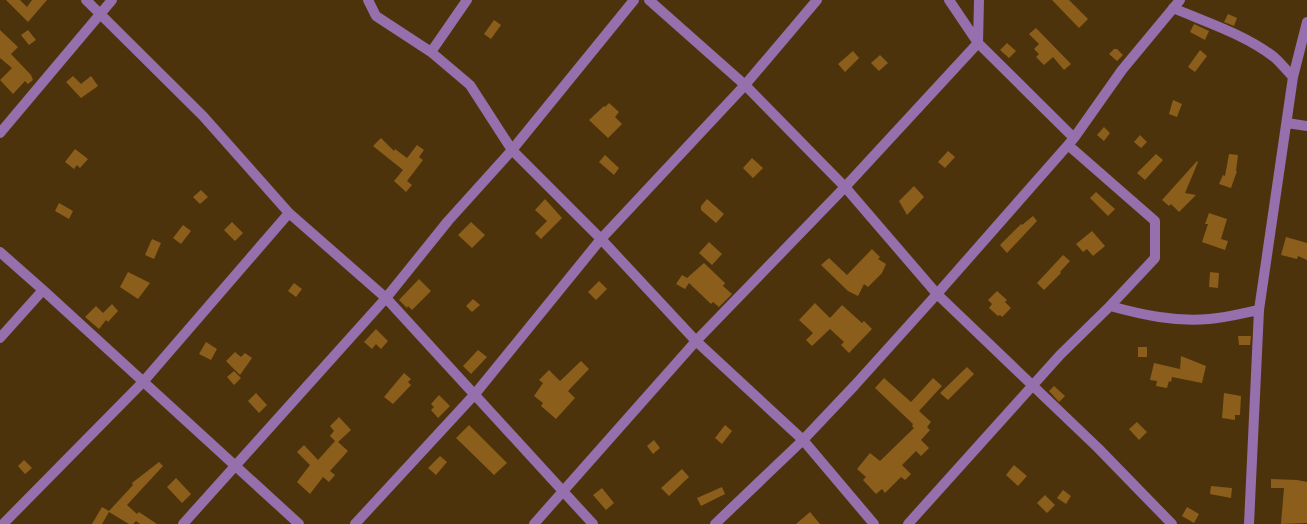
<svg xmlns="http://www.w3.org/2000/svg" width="1307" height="524" font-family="'Archivo Narrow',sans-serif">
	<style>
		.building { fill: #8b5e1b }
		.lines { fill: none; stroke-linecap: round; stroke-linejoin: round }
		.street { stroke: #966fad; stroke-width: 10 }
	</style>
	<rect width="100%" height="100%" fill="#4d330c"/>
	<path class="building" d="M6 0H20L27 7 32 0H47L28 22Z
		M1052 0H1069L1088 19 1079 28Z
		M1228 14 1237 18 1234 26 1224 22Z
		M494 20 501 25 491 39 484 34Z
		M1194 24 1209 31 1205 40 1190 32Z
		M1036 28 1071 64 1064 70 1053 57 1044 65 1036 57 1039 54 1034 49 1039 44 1029 34Z
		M0 30 18 47 11 54 31 75 33 80 28 84 25 81 13 94 0 80 12 68 0 58Z
		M28 30 36 40 29 45 21 35Z
		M1007 43 1016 51 1009 58 1000 50Z
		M1114 49H1117L1123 55 1117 61 1109 54Z
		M1200 50 1207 56 1195 72 1188 67Z
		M853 51 859 58 845 72 838 64Z
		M880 55 888 63 879 71 871 63Z
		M73 76 81 84 91 76 98 86 81 98 66 82Z
		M1173 100 1182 104 1177 117 1169 114Z
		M609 103 619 112 615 117 622 124 608 138 589 120 604 106 605 107Z
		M1104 127 1110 133 1104 141 1097 135Z
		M1140 135 1147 142 1141 148 1134 142Z
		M381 138 394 151 395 149 407 158 417 145 424 150 419 157 423 160 407 181 412 185 406 192 394 181 403 170 373 146Z
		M75 149 88 159 80 168 77 165 74 169 65 162Z
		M948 151 955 157 945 168 938 162Z
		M1156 154 1163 160 1145 180 1137 173Z
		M1229 154 1238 155 1236 171H1237L1231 188 1219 184 1223 175 1225 176Z
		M605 155 619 168 614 175 599 162Z
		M752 158 763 168 753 178 743 168Z
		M1197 161 1198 162 1185 193 1196 195 1179 212 1171 204 1169 206 1162 200Z
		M914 186 924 197 907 215 899 201Z
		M201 190 208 197 200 204 193 197Z
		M1096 192 1115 209 1108 216 1090 198Z
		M545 199 562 218 541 239 535 233 547 221 535 210Z
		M707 199 724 214 716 223 701 210V206Z
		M59 203 73 211 69 219 55 211Z
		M1209 213 1227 219 1221 239 1228 241 1225 250 1202 242 1208 224H1205Z
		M1033 216 1037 221 1007 253 1000 245 1021 224 1022 225Z
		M232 222 243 233 235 241 224 230Z
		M471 222 485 235 472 248 458 235Z
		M183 225 191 231 181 244 173 238Z
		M1092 231 1105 246 1093 256 1087 249 1083 252 1076 244Z
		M1286 237 1307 243V260L1298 256 1297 259 1281 255Z
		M152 239 161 243 154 259 145 255Z
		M709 242 722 254 712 265 699 253Z
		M872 249 880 257 878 259 886 264 882 273 868 287 864 284 858 296 848 291 821 265 829 258 847 275Z
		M1063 255 1070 261 1060 272 1061 273 1044 290 1037 283Z
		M704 263 725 283 723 286 732 294 719 307 713 302 711 304 689 283 685 289 676 284 682 275 687 278Z
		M128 272 150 283 138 299 120 287Z
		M1210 272 1219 273 1218 288 1209 287Z
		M419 279 431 291 412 310 408 306 407 308 399 300Z
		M599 281 607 289 596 300 588 292Z
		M294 283 302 289 296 297 288 291Z
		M997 291 1007 300 1005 302 1011 308 1002 317 1000 315 998 316 989 308 992 304 988 300Z
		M473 299 480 305 472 312 466 306Z
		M815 303 830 318 842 305 862 323 864 321 872 329 849 353 841 345 844 342 830 329 812 346 806 340 813 333 799 320Z
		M112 304 118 311 108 322 106 320 99 329 85 317 96 306 103 313Z
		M376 329 388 341 381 349 376 344 372 349 364 342Z
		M1238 336H1251L1250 345H1239Z
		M206 342 217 349 211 360 199 354Z
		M1138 347H1147V357H1138Z
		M478 350 487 357 471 374 463 366Z
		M235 352 241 357 245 353 252 358 240 375 226 361Z
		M1181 356 1206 366 1202 383 1172 377 1171 382 1169 381 1167 388 1156 386 1157 381 1150 380 1154 363 1180 369Z
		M581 361 589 369 568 391 575 398 556 419 541 406 543 403 534 396 543 383 539 380 549 370 560 381Z
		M967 367 974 374 948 400 940 393Z
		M234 371 241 378 234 385 227 377Z
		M404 373 411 379 408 382 411 385 393 404 384 397Z
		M884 378 911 402 933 378 942 386 919 411 931 422 927 427 930 430 921 440 929 448 921 456 916 451 902 465 911 474 905 480 901 477 885 493 882 489 876 494 863 480 866 477 857 469 870 453 880 461 914 428 912 426 913 424 875 388Z
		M1054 386 1065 396 1059 402 1049 391Z
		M256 393 267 405 259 413 248 401Z
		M1224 393 1241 396 1240 415H1235V420L1222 418Z
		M439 395 450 406 438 418 431 410 434 407 431 404Z
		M339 417 351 430 338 442 348 451 330 471 335 475 329 482 323 477 310 494 297 482 310 465 297 452 304 445 318 460 335 441 330 436 334 431 330 426Z
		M1137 422 1147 432 1139 440 1129 429Z
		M469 425 507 463 494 475 456 438Z
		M725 425 732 431 722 444 715 438Z
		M654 440 660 448 653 454 647 446Z
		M440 456 447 462 436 475 428 468Z
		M24 460 32 468 25 474 18 466Z
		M159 462 163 466 127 505 137 514 139 512 157 524H140L136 521 133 524H129L109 512 102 524H92L102 507 109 511 133 485 132 483Z
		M1014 465 1027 476 1018 486 1006 475Z
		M682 469 689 477 669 496 661 488Z
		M176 478 191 494 182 503 167 487Z
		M1271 479 1297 480 1307 482V523L1281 524 1284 488H1271Z
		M1211 486 1232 488 1231 498 1210 494Z
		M722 487 725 494 701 506 697 498Z
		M602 488 614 503 606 510 593 495Z
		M1063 490 1071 496 1066 504 1057 498Z
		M1045 495 1055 505 1047 513 1037 503Z
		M1187 507 1199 514 1194 523 1182 516Z
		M810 512 820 524H796Z"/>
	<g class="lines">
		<path class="street" d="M86 0 203 116 289 213 386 298 593 524
			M368 0 376 16 431 52 470 85 512 150 601 239 696 341 803 440 874 524
			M649 0 745 85 845 187 937 294 1098 448 1172 524
			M1173 8C1206 22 1246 35 1274 57 1281 63 1287 71 1293 77
			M431 52 467 0
			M1287 123 1307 126
			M0 133 112 0
			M1074 138 1122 70 1180 0
			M0 252 43 290 299 524
			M1110 306C1143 315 1175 322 1209 319 1226 318 1243 313 1259 310
			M0 338 43 290
			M3 524 143 382 289 213
			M183 524 386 298 448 221 512 150 634 0
			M355 524 475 394 601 239 745 85 817 0
			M534 524 696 341 845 187 978 43 949 0
			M715 524 803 440 855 385 937 294 1068 145
			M908 524 1060 355 1110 306 1155 258V221L1068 145 1074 138 978 43 979 0
			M1249 524 1259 310 1293 77 1307 22"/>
	</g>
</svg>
